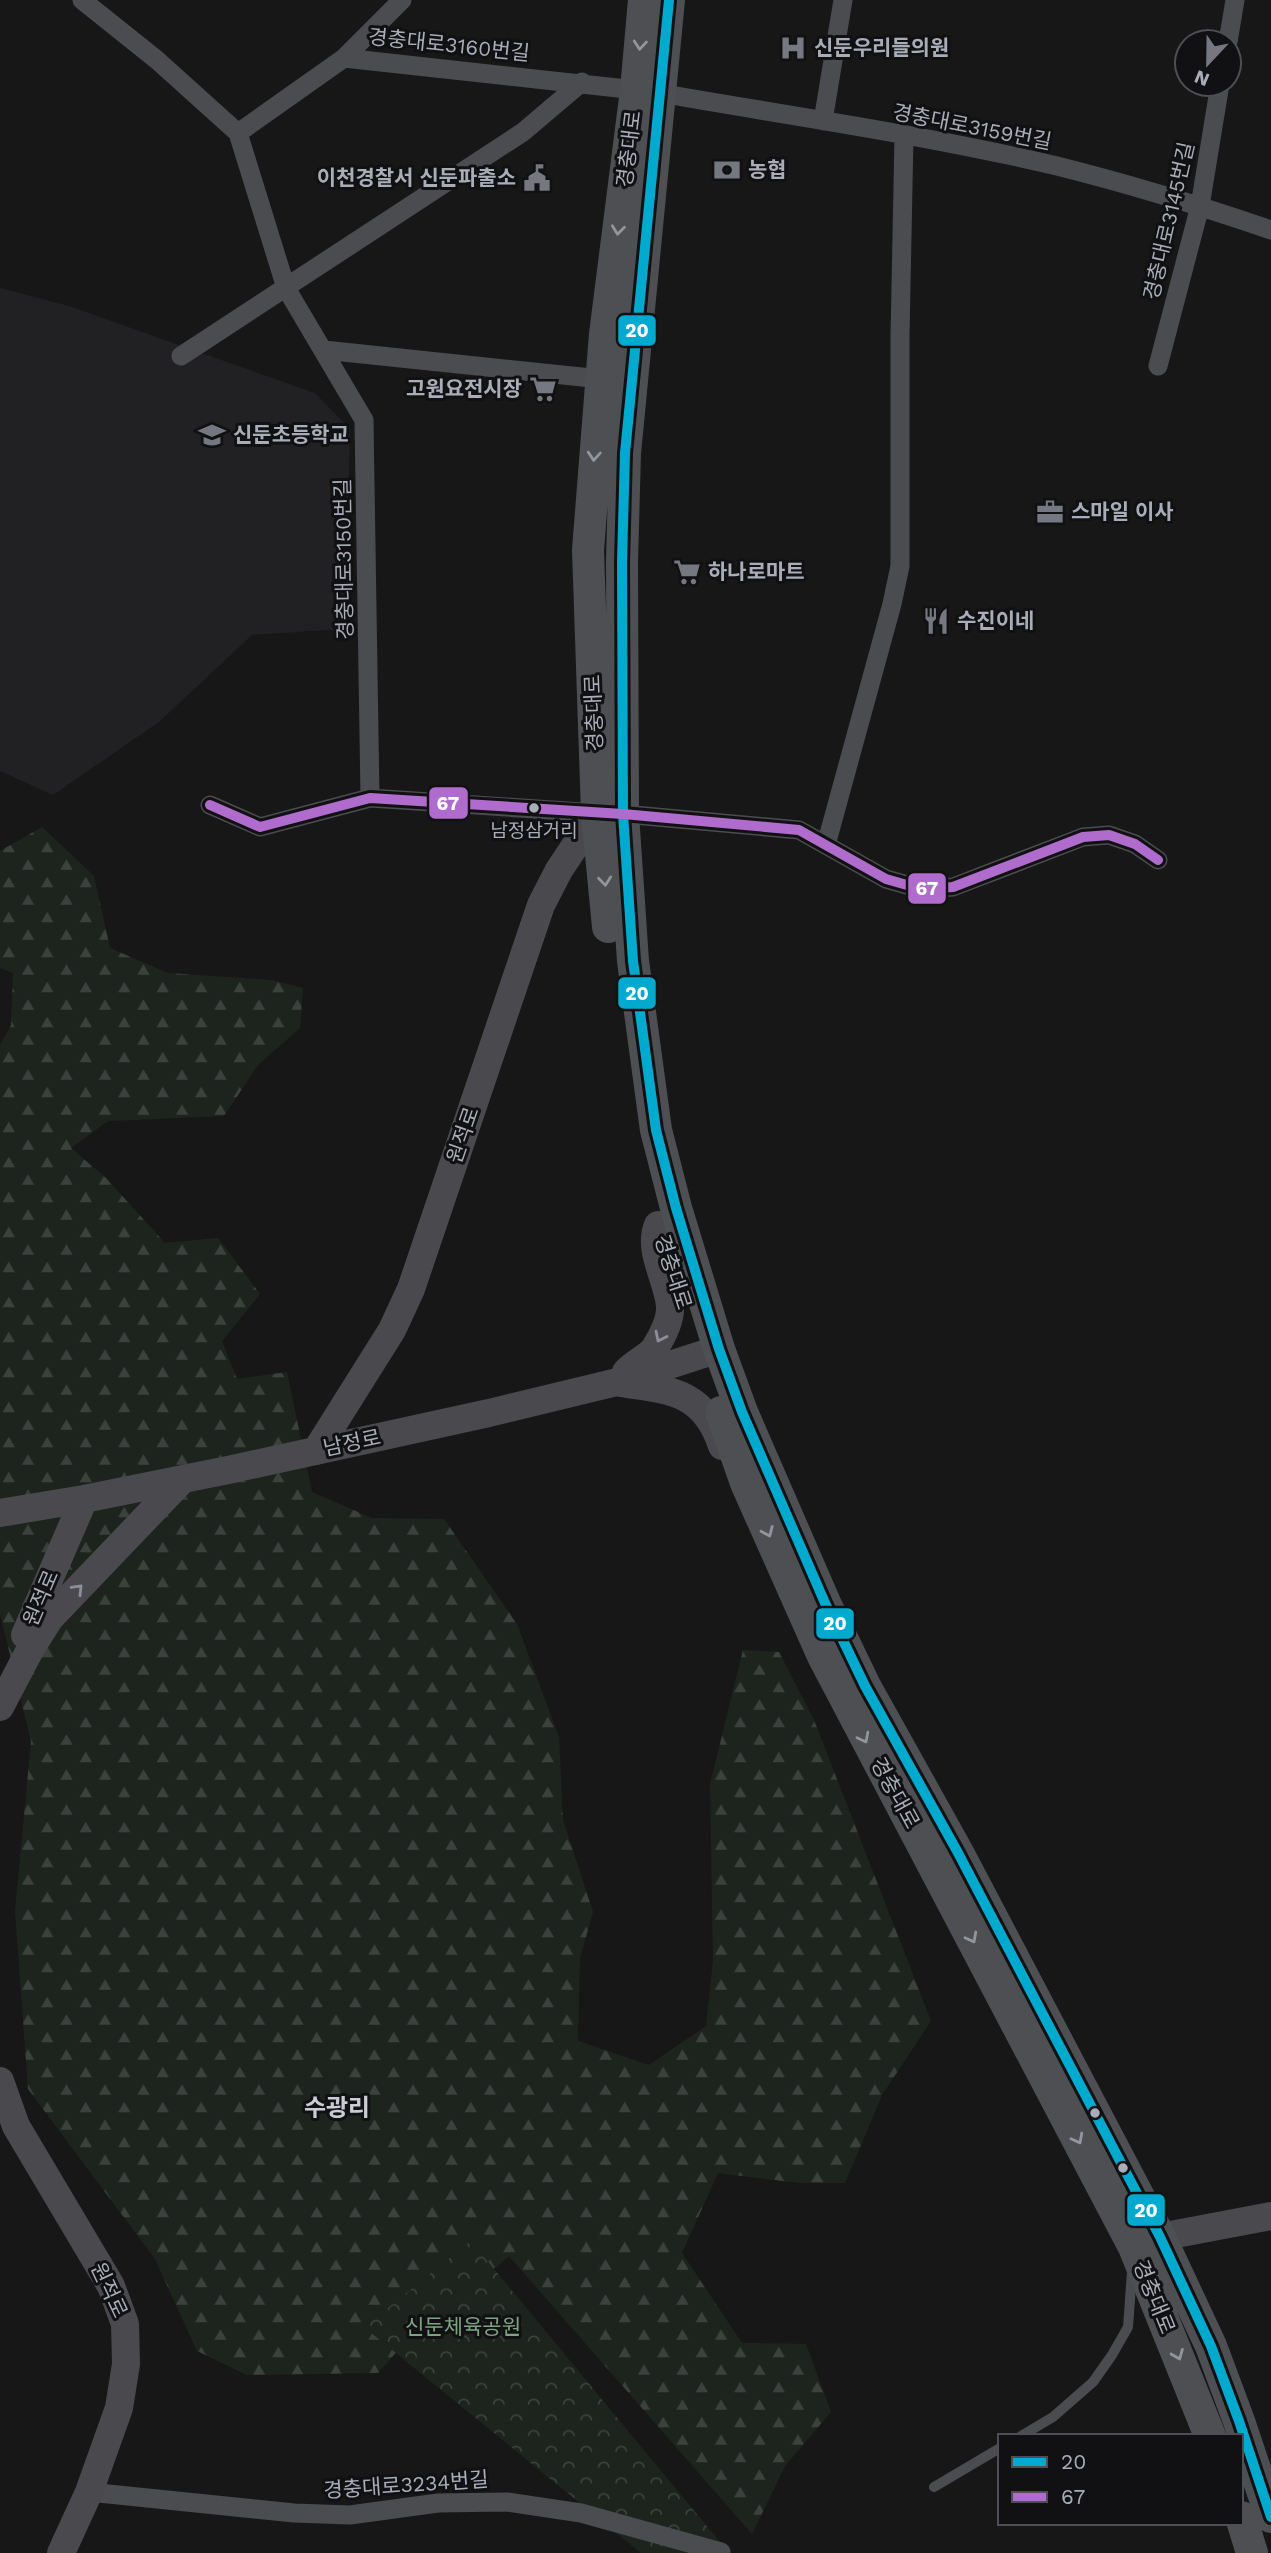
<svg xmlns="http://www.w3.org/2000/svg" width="1271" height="2553" font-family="'Work Sans','Noto Sans KR',sans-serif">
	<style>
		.built { fill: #212123 }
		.forest { fill: url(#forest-firs) }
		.park { fill: url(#park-crowns) }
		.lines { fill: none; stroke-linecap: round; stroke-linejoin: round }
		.lane { stroke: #4b4c50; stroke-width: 10 }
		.street { stroke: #4b4c50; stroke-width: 19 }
		.secondary { stroke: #4a4a4e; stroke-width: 28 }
		.primary { stroke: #4d4f52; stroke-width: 32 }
		.bus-1-casing { stroke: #111113; stroke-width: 16 }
		.bus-2-casing { stroke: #111113; stroke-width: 16 }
		.bus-1 { stroke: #00a9ce; stroke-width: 10 }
		.bus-2 { stroke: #b06ccc; stroke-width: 10 }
		.oneway { stroke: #91969e }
		.oneway2 { stroke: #8c8f98 }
		.bus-dot { fill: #a8adb8; stroke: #111113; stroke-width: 2.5 }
		.labels { text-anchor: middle; stroke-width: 6; stroke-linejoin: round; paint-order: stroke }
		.bus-label { font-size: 19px; fill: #a8adb8; stroke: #111113 }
		.street-label { font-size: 21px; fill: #a8adb8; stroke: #111113 }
		.poi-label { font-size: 21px; font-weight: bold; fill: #a8adb8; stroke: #111113; text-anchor: start }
		.park-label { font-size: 21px; fill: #7fa381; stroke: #111113 }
		.quarter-label { font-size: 24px; font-weight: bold; fill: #c9ccd4; stroke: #111113 }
		.line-badge { stroke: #111113; stroke-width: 2.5 }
		.badge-label { font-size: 19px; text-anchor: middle; font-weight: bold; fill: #fff }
	</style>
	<defs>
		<pattern id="forest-firs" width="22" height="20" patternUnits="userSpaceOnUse" patternTransform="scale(1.75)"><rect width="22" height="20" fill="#1d241e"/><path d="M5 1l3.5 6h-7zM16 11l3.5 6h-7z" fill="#3b413d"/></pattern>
		<pattern id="park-crowns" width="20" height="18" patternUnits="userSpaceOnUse" patternTransform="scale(1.75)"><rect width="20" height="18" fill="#1d241e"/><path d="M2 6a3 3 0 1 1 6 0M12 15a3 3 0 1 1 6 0" fill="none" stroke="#3b413d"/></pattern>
	</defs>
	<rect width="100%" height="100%" fill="#171717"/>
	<path class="built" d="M0 288 69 306 315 393 350 429 345 629 252 635 159 722 53 795 0 771Z"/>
	<path class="forest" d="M42 827 94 876 110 948 168 973 271 980 303 988 300 1028 258 1065 224 1116 108 1121 71 1148 106 1178 165 1243 218 1238 260 1294 222 1341 237 1379 287 1372 312 1492 372 1518 444 1519 517 1624 559 1737 563 1820 593 1912 580 1958 578 2041 649 2065 706 2026 713 1960 710 1784 743 1650 779 1652 814 1720 931 2021 882 2095 845 2183H799L718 2173 682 2253 742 2343 806 2344 831 2412 785 2466 752 2534 509 2256 401 2347 378 2373 247 2375 197 2351 155 2259 28 2089 15 1911 31 1741 0 1614V1045L11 1025 13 973 0 968V851Z"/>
	<path class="park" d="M471 2241 729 2553H641L364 2327Z"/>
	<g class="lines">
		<path class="lane" d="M1021 2436 1053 2417 1093 2382 1112 2355 1128 2327 1132 2272
			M934 2487 1000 2448"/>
		<path class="street" d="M82 0 157 60 238 133 286 288 364 420 370 798
			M1228 42 1235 0
			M344 58 402 0
			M659 93C791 116 926 135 1057 166 1129 184 1201 206 1271 230
			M823 121 843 0
			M238 133 344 58 636 90
			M324 350 601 379
			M181 356 523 132 582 82
			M1158 366 1200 206 1220 84
			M210 805 260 827 370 798 597 813
			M623 814 799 830 886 879 921 889 953 887 1083 837 1109 835 1135 844 1158 860
			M826 845 892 604 900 566V336L904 136
			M89 2492 294 2513 350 2515 438 2503 507 2502 581 2513 721 2552"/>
		<path class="secondary" d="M626 1372C634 1363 650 1356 655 1348 662 1337 671 1319 670 1306 668 1280 647 1250 658 1225
			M620 1383C670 1390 704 1391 722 1446
			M316 1451 392 1330 411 1289 541 905 559 870 597 813 609 814
			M0 1513 84 1499 228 1470 489 1413 617 1382 719 1349
			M25 1635 84 1499
			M0 1707 31 1648 50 1618 183 1479
			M0 2081 16 2126 111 2286 125 2324 126 2364 119 2408 89 2492 61 2553
			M1140 2244 1160 2237 1271 2216"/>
		<path class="primary" d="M669 0 625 453 622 562 623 814 633 961 656 1130 676 1208 719 1349 742 1412 825 1603 865 1686 957 1851 1160 2237 1211 2346 1239 2421 1271 2517
			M608 927 597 813 588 550 605 334 636 90 644 0
			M721 1412 746 1483 823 1656 1134 2247 1210 2436
			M1241 2517 1252 2553"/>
		<defs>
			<path id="bus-1" d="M669 0 625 453 622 562 623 814 633 961 656 1130 676 1208 719 1349 742 1412 825 1603 865 1686 957 1851 1160 2237 1211 2346 1239 2421 1271 2517"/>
			<path id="bus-2" d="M210 805 260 827 370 798 623 814 799 830 886 879 921 889 953 887 1083 837 1109 835 1135 844 1158 860"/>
		</defs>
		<use href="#bus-1" class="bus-1-casing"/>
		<use href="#bus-2" class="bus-2-casing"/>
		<use href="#bus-1" class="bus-1"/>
		<use href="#bus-2" class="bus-2"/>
	</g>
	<defs><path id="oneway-chevron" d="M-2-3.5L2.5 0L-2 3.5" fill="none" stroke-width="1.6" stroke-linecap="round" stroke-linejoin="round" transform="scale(1.75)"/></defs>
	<g class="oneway">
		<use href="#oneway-chevron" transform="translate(640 45) rotate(95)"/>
		<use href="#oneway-chevron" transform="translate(618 230) rotate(97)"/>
		<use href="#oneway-chevron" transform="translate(594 456) rotate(94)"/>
		<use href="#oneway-chevron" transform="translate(605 881) rotate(84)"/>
		<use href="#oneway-chevron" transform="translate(768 1532) rotate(66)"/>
		<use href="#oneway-chevron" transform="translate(864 1738) rotate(63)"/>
		<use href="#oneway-chevron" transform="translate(972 1938) rotate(62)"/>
		<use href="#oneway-chevron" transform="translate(1078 2139) rotate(62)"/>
		<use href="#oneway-chevron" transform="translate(1178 2355) rotate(68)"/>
	</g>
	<g class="oneway2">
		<use href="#oneway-chevron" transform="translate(660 1337) rotate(116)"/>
		<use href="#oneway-chevron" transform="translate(78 1589) rotate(-46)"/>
	</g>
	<defs>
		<symbol id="hospital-bare" viewBox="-9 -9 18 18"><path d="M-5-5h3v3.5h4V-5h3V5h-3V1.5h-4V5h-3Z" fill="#757880" stroke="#111113" stroke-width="2.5" paint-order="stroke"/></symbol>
		<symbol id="bank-bare" viewBox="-9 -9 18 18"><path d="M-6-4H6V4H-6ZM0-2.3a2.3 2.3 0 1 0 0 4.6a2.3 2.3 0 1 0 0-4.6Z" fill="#757880" stroke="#111113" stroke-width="2.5" paint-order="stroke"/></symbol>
		<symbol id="civic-bare" viewBox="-9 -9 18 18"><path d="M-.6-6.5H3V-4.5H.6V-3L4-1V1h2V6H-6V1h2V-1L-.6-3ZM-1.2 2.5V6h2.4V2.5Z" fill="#757880" stroke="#111113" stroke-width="2.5" paint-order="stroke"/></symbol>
		<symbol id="supermarket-bare" viewBox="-9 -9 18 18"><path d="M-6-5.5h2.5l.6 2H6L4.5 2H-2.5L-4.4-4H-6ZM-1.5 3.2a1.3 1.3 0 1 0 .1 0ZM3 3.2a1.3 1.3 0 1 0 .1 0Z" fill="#757880" stroke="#111113" stroke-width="2.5" paint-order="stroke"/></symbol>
		<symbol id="school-bare" viewBox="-9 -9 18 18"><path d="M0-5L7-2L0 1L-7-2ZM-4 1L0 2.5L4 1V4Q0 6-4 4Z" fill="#757880" stroke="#111113" stroke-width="2.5" paint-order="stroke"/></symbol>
		<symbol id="office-bare" viewBox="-9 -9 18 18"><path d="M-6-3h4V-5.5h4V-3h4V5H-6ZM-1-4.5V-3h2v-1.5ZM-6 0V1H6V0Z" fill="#757880" stroke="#111113" stroke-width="2.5" paint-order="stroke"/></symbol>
		<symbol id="restaurant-bare" viewBox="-9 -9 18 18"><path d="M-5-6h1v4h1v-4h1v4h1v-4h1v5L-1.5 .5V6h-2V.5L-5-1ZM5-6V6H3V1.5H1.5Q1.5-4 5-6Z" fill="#757880" stroke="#111113" stroke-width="2.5" paint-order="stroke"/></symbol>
	</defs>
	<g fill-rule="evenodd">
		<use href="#hospital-bare" x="774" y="29" width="38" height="38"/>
		<use href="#bank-bare" x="708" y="151" width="38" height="38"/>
		<use href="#civic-bare" x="518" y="159" width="38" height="38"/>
		<use href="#supermarket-bare" x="524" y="370" width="38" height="38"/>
		<use href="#school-bare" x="193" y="416" width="38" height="38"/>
		<use href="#office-bare" x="1031" y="493" width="38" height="38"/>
		<use href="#supermarket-bare" x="668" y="553" width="38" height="38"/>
		<use href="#restaurant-bare" x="917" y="602" width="38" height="38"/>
	</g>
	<g class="bus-dot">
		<circle cx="534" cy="808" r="6"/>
		<circle cx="1095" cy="2113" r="6"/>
		<circle cx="1123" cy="2168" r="6"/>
	</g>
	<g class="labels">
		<g class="bus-label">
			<text x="534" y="837">남정삼거리</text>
		</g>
		<g class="street-label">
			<text transform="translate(449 45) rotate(6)" y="7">경충대로3160번길</text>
			<text transform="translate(972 127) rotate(11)" y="7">경충대로3159번길</text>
			<text transform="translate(629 149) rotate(-83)" y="7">경충대로</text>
			<text transform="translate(1169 221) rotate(-77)" y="7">경충대로3145번길</text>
			<text transform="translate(344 559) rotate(-91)" y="7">경충대로3150번길</text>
			<text transform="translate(594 713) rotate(-92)" y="7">경충대로</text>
			<text transform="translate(463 1135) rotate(-71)" y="7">원적로</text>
			<text transform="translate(673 1272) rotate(72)" y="7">경충대로</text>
			<text transform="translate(352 1443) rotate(-12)" y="7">남정로</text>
			<text transform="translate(41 1598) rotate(-67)" y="7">원적로</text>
			<text transform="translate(895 1793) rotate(61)" y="7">경충대로</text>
			<text transform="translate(109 2290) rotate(65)" y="7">원적로</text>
			<text transform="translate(1154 2297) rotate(68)" y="7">경충대로</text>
			<text transform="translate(406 2485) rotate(-4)" y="7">경충대로3234번길</text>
		</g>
		<g class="poi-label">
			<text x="814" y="55">신둔우리들의원</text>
			<text x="748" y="177">농협</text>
			<text x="516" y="185" text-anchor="end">이천경찰서 신둔파출소</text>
			<text x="522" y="396" text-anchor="end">고원요전시장</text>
			<text x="233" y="442">신둔초등학교</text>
			<text x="1071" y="519">스마일 이사</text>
			<text x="708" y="579">하나로마트</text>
			<text x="957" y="628">수진이네</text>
		</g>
		<g class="park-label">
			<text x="463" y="2334">신둔체육공원</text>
		</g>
		<g class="quarter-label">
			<text x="337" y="2116">수광리</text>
		</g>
	</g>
	<g class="line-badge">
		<rect x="617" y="314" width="40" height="33" rx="7" fill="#00a9ce"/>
		<rect x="428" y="786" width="41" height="34" rx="7" fill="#b06ccc"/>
		<rect x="907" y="872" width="40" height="33" rx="7" fill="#b06ccc"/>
		<rect x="617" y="976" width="40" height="34" rx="7" fill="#00a9ce"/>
		<rect x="815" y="1607" width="40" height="33" rx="7" fill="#00a9ce"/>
		<rect x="1126" y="2193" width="40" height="34" rx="7" fill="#00a9ce"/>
	</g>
	<g class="badge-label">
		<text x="637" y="337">20</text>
		<text x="448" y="810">67</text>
		<text x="927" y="895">67</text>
		<text x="637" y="1000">20</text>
		<text x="835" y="1630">20</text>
		<text x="1146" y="2217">20</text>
	</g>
	<rect x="998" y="2434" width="245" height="91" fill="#111113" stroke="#4d4f55" stroke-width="2"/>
	<rect x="1012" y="2457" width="35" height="10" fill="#00a9ce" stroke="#4d4f55" stroke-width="2"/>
	<text x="1061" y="2469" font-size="21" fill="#a8adb8">20</text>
	<rect x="1012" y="2492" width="35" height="10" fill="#b06ccc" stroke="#4d4f55" stroke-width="2"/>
	<text x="1061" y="2504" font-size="21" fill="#a8adb8">67</text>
	<g transform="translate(1208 63) rotate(202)"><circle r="33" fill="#111113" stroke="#4d4f55" stroke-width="2"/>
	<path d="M0-5L12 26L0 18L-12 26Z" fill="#757880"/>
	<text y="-10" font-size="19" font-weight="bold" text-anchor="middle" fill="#a8adb8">N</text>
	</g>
</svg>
